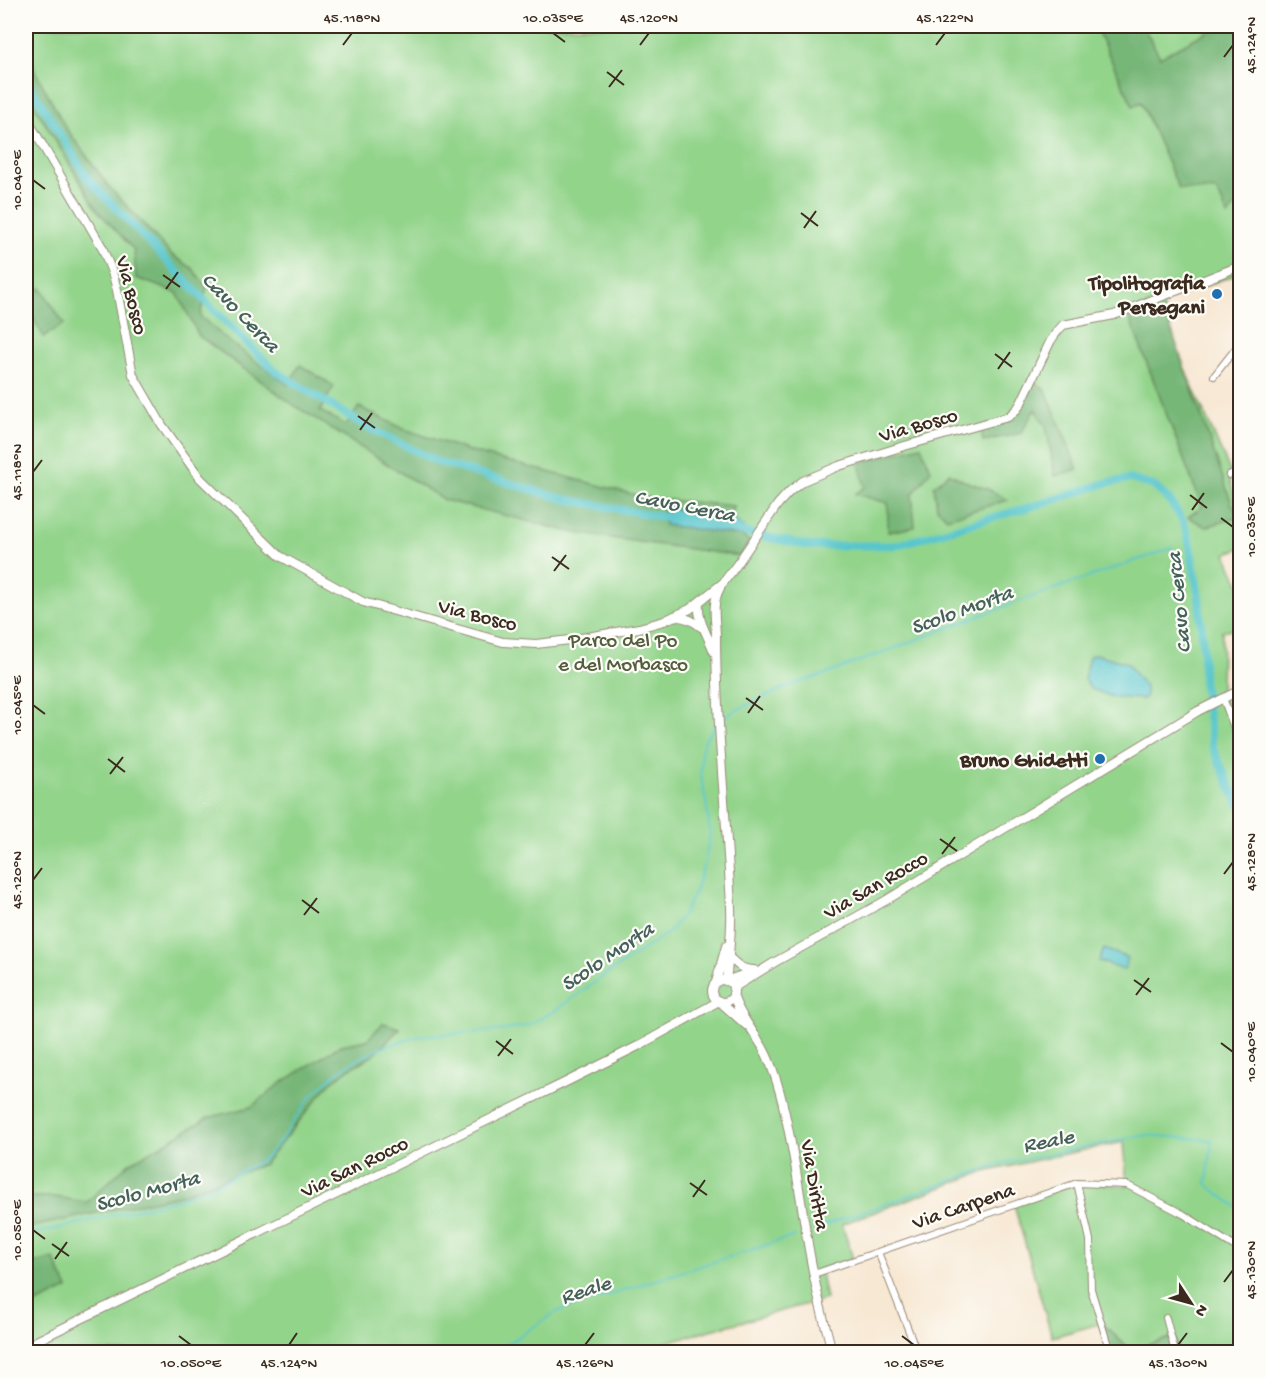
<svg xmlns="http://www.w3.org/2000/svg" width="1266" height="1378" font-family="'Gochi Hand',sans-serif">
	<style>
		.green { fill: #93d48b; stroke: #677f54; stroke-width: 1.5 }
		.forest { fill: #76b677; stroke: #58704a; stroke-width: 1.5 }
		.water { fill: #58c6cc; stroke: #4a7875; stroke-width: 1.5 }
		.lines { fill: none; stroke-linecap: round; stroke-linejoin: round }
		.stream { stroke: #58c6cc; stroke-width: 2 }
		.canal { stroke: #58c6cc; stroke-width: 8 }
		.minor-casing { stroke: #998978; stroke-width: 8 }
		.tertiary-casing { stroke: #998978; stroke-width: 10 }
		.secondary-casing { stroke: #998978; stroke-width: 10 }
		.minor { stroke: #fff; stroke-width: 6 }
		.tertiary { stroke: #fff; stroke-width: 8 }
		.secondary { stroke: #fff; stroke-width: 8 }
		.ticks { fill: none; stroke: #3b2a1e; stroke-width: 2 }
		.poi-dot { fill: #1f6fb2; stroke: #fdfcf7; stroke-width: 2 }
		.labels { text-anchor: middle; stroke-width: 4.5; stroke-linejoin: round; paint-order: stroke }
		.poi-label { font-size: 21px; font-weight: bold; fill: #3b2a1e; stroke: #fdfcf7; text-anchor: end }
		.street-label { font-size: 21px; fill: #3b2a1e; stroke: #fdfcf7 }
		.park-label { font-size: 21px; fill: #555d3f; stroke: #fdfcf7 }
		.water-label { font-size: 22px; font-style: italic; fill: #45615b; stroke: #fdfcf7 }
		.neatline { fill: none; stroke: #3b2a1e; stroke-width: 2 }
		.ticks-label { font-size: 15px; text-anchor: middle; fill: #3b2a1e }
	</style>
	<rect width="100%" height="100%" fill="#fdfcf7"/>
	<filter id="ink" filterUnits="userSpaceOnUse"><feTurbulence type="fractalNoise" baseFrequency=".0167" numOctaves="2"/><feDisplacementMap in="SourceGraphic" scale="12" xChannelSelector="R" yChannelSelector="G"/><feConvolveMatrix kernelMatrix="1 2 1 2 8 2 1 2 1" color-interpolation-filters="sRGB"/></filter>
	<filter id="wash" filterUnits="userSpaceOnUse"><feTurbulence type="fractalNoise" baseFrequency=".008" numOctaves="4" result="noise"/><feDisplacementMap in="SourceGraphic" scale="24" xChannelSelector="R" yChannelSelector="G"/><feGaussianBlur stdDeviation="1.35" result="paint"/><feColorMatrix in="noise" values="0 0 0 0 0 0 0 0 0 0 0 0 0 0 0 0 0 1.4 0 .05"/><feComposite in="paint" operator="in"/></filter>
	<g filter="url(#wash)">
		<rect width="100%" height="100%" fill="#f7e8d3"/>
		<path class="green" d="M26 26H1240V273L1161 302 1179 356 1230 471V481L1239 509 1219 517V522L1240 516V548L1226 554 1240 586V618L1236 620 1240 627 1222 631 1221 692 1240 734V1352H1178L1175 1337 1130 1350 1102 1323 1052 1337 1014 1205 1078 1182 1127 1186 1124 1142 1060 1155 980 1173 842 1224 853 1259 820 1270 826 1299 629 1352H26Z"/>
		<path class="forest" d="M1095 26H1143L1160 57 1218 26H1240V199L1228 216 1217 191 1179 189 1141 102 1133 106Z
			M26 33 33 67 66 128 110 188 172 255 192 268 207 287 200 316 227 340 288 385 300 365 334 386 320 411 346 425 359 407 404 429 472 452 647 498 734 506 730 516 663 507 666 525 742 536 749 542 740 556 575 533 444 500 295 406 199 336 177 293 136 278 134 250 98 211 26 92Z
			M41 288 64 324 44 337 26 307V298Z
			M1161 300 1232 504 1240 516 1206 527 1188 517 1202 507 1128 314Z
			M1032 379 1046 391 1078 469 1055 476 1046 426 1035 409 1021 433 983 441 981 427 1009 418Z
			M921 446 931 470 912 495 915 527 888 532V503L855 494 865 487 859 463Z
			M949 473 964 481 988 489 1008 500 947 518 937 508 934 486Z
			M383 1023 400 1028 374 1055 349 1069 330 1083 264 1164 181 1195 26 1228V1197H55L87 1202 129 1163 164 1144 207 1118 251 1107 281 1083 341 1045 367 1040Z
			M54 1259 68 1289 26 1309V1264Z
			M1102 1323 1130 1350 1175 1337 1178 1352H1110Z"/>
		<path class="water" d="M663 507 730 516 744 528 742 536 665 525Z
			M1096 654 1127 663 1145 687 1146 695 1143 699 1113 697 1091 689 1084 679 1088 660 1090 656Z
			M1104 949 1128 958 1124 970 1099 961Z"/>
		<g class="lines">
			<path class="stream" d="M721 719 736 710 791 685 826 674 1000 608 1172 548
				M814 1229 998 1164 1146 1135 1212 1140 1207 1183 1211 1188 1240 1209
				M26 1234 51 1230 179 1199 215 1186 264 1159 281 1140 312 1095 335 1074 354 1061 381 1048 420 1036 506 1030 529 1025 553 1012 592 984 669 932 684 913 695 892 705 861 710 834 707 808 701 776V752L706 738 717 723
				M495 1352 558 1311 795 1236"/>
			<path class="canal" d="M26 79 88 179 212 308 275 371 367 427 438 462 564 499 674 519
				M733 530 809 546 897 545 1047 502 1106 483 1130 479 1154 486 1170 501 1183 521 1188 536 1199 596 1203 648V680L1213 749 1233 792 1240 805"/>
		</g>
	</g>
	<g filter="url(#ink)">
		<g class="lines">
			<defs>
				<path id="minor" d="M1214 376 1240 343
					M1229 475 1240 470
					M1223 698 1240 744
					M1077 1183 1090 1240 1091 1289 1110 1352
					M878 1252 917 1352
					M814 1274 1077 1183 1127 1185 1183 1214 1240 1250
					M1166 1318 1175 1352"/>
				<path id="tertiary" d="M26 117 102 247 113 275 117 290 133 375 162 425 200 478 280 556 363 602 503 642 536 644 570 640 639 628 664 621 690 609 723 583 738 563 778 504 790 491 803 481 839 466 901 447 1008 417 1017 409 1021 403 1050 342 1056 333 1063 325 1114 315 1240 266
					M720 588C711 604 716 620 716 637 716 728 727 818 731 908 732 932 729 957 726 981
					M699 603C697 621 708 635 714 652
					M674 616C685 617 693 620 701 627
					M729 957C737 965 742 970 754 970
					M716 982 726 946
					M733 994C737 1010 748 1024 757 1038 768 1054 775 1074 780 1093 797 1156 802 1222 816 1286 820 1308 827 1330 832 1352
					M719 1001 746 1025"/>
				<path id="secondary" d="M712 991a11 11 0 1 1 22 0a11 11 0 1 1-22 0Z
					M726 981 753 971
					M733 989 738 985 775 962 885 901 1198 711 1240 690
					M26 1346 564 1083 638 1046 719 1001"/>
			</defs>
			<use href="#minor" class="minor-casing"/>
			<use href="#tertiary" class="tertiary-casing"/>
			<use href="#secondary" class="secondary-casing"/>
			<use href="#minor" class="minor"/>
			<use href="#tertiary" class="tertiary"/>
			<use href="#secondary" class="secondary"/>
		</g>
	</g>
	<path class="ticks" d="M553 33 565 42M343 45 352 33M640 45 649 33M936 45 945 33M1224 57 1233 45M607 72 624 85M609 87 622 70M33 180 45 189M801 213 818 226M804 228 816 211M163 275 180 287M166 289 178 272M995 354 1012 367M998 369 1010 352M358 416 375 428M360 430 372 413M33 472 42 460M1190 495 1207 508M1192 510 1204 493M1221 518 1233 527M552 557 569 569M554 571 566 555M746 698 763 710M33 705 45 714M748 713 760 696M108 759 125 772M110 774 123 757M940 839 957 851M942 854 955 837M1224 874 1233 862M33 880 42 868M302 900 319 913M304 915 317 898M1134 980 1151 992M1136 995 1149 978M496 1041 513 1054M1221 1043 1233 1052M498 1056 511 1039M690 1183 707 1195M693 1197 705 1180M33 1230 45 1239M52 1244 69 1256M55 1259 67 1242M1224 1282 1233 1270M179 1336 191 1345M902 1336 914 1345M289 1345 297 1333M585 1345 594 1333M1178 1345 1187 1333"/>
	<g class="poi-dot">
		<circle cx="1217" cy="294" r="6"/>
		<circle cx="1100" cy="759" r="6"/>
	</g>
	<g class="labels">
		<g class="poi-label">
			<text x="1205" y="289">Tipolitografia<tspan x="1205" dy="24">Persegani</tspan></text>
			<text x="1088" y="766">Bruno Ghidetti</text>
		</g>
		<g class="street-label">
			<text transform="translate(133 295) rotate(76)" y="7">Via Bosco</text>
			<text transform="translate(918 424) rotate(-16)" y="7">Via Bosco</text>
			<text transform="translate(478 614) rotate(14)" y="7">Via Bosco</text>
			<text transform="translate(875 884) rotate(-30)" y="7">Via San Rocco</text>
			<text transform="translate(354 1166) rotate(-26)" y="7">Via San Rocco</text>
			<text transform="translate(816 1185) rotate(80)" y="7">Via Diritta</text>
			<text transform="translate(963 1205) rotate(-19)" y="7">Via Carpena</text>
		</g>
		<g class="park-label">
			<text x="623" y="646">Parco del Po<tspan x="623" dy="24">e del Morbasco</tspan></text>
		</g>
		<g class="water-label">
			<text transform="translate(242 311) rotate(46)" y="8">Cavo Cerca</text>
			<text transform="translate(685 504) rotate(11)" y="8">Cavo Cerca</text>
			<text transform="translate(1177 603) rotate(-96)" y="8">Cavo Cerca</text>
			<text transform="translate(961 608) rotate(-20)" y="8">Scolo Morta</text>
			<text transform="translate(606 955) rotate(-34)" y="8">Scolo Morta</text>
			<text transform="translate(1048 1139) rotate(-11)" y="8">Reale</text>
			<text transform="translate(147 1189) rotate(-15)" y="8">Scolo Morta</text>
			<text transform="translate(585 1288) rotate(-18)" y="8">Reale</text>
		</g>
	</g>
	<rect width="1266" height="1378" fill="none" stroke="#fdfcf7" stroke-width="66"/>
	<g transform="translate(1191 1303) rotate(126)" stroke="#fdfcf7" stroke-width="4.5" paint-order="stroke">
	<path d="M0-4.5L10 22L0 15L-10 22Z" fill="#3b2a1e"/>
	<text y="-9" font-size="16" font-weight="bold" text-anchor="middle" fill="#3b2a1e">N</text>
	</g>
	<rect x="33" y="33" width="1200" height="1312" class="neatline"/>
	<g class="ticks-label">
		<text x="352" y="22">45.118°N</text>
		<text x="553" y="22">10.035°E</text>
		<text x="649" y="22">45.120°N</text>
		<text x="945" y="22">45.122°N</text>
		<text transform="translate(1250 45) rotate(-90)" y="5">45.124°N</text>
		<text transform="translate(16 180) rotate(-90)" y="5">10.040°E</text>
		<text transform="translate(16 472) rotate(-90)" y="5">45.118°N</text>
		<text transform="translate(1250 527) rotate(-90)" y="5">10.035°E</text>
		<text transform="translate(16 705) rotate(-90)" y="5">10.045°E</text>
		<text transform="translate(1250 862) rotate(-90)" y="5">45.128°N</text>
		<text transform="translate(16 880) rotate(-90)" y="5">45.120°N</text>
		<text transform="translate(1250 1052) rotate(-90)" y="5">10.040°E</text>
		<text transform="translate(16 1230) rotate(-90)" y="5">10.050°E</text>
		<text transform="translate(1250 1270) rotate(-90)" y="5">45.130°N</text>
		<text x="191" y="1367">10.050°E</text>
		<text x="289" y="1367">45.124°N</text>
		<text x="585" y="1367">45.126°N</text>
		<text x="914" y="1367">10.045°E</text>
		<text x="1178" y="1367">45.130°N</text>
	</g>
</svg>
